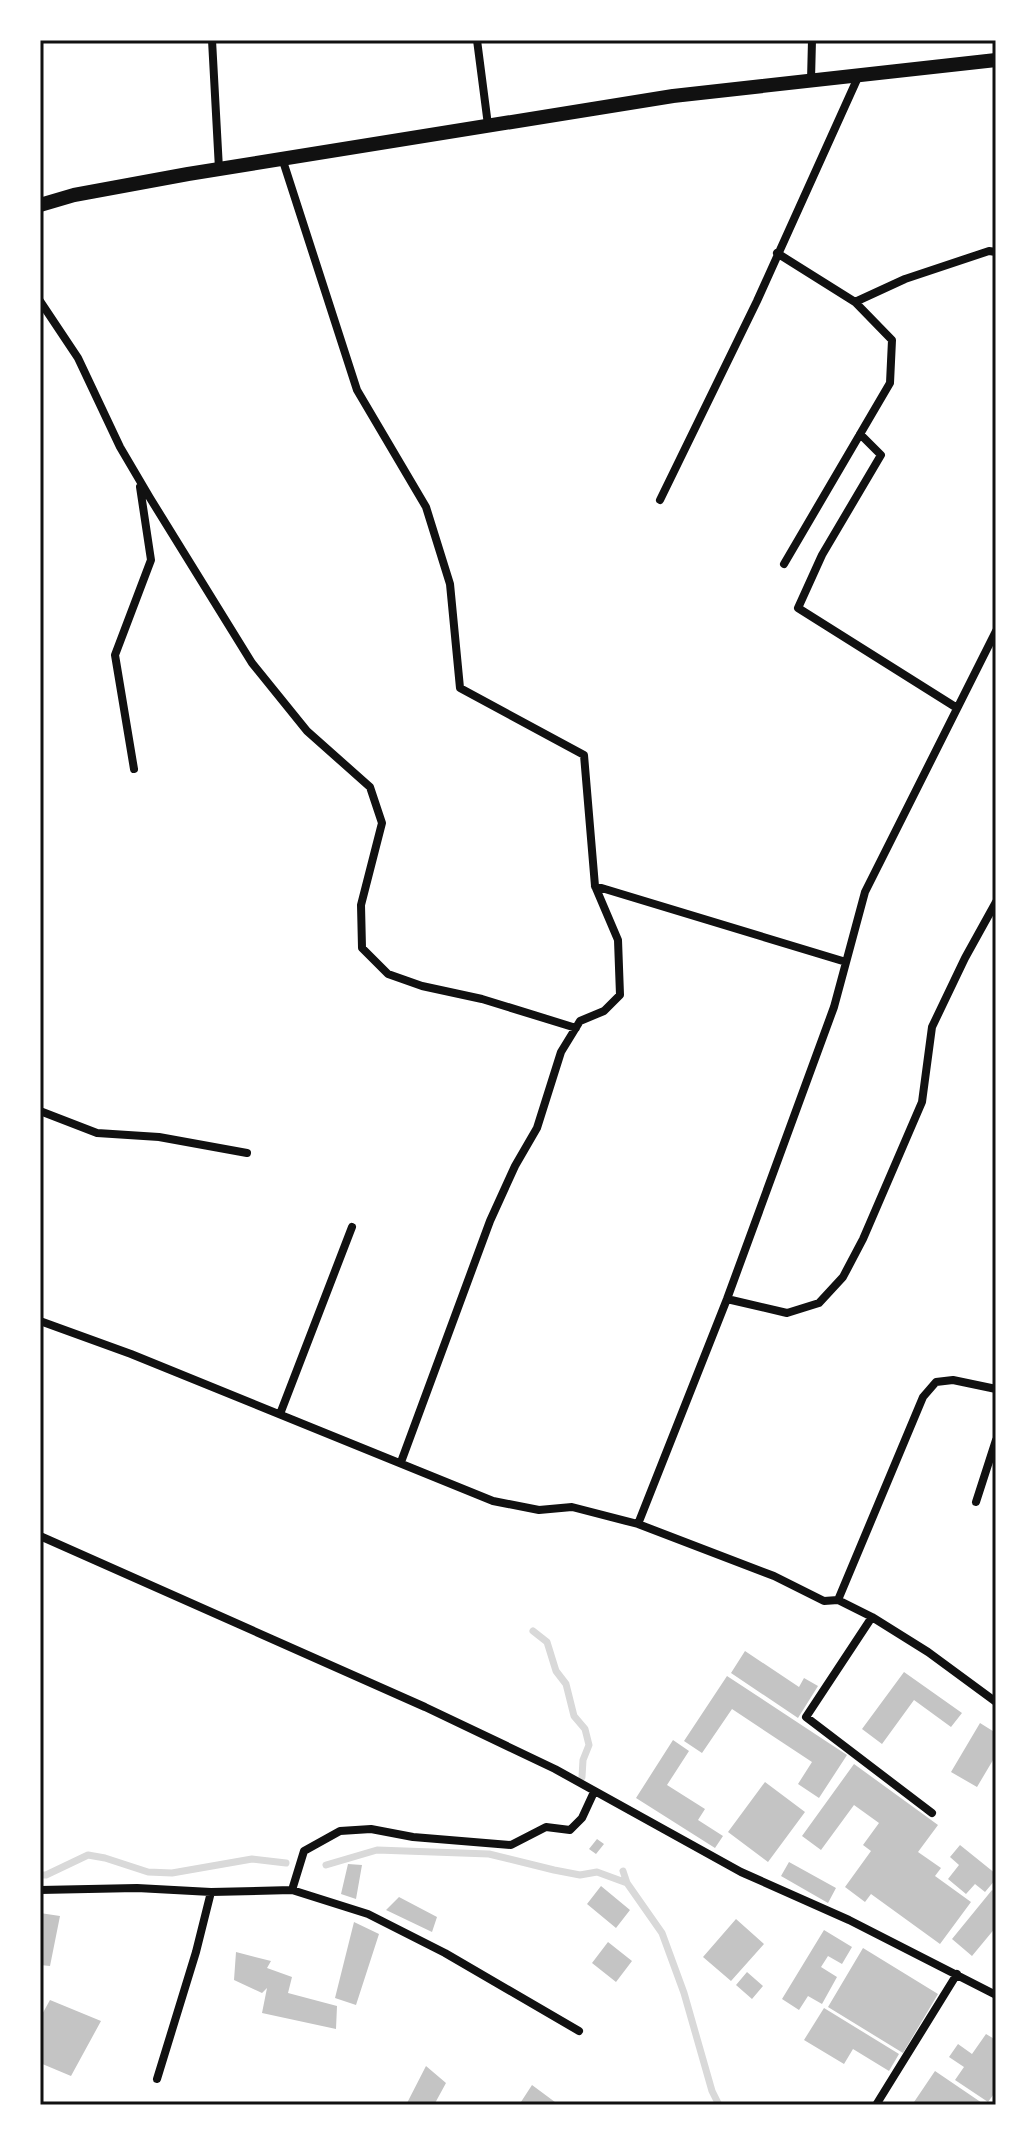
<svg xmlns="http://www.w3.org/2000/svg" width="1036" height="2145" font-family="'DM Sans',sans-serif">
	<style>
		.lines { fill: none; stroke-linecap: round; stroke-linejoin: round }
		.stream { stroke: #d9d9d9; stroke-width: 7 }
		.building { fill: #c4c4c4 }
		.minor { stroke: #111; stroke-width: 8 }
		.tertiary { stroke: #111; stroke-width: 14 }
		.neatline { fill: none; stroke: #111; stroke-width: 3 }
	</style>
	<rect width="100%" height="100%" fill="#fff"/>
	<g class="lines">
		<path class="stream" d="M533 1631 547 1642 556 1671 566 1684 574 1716 585 1729 589 1745 583 1760 582 1777
			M326 1865 377 1850 489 1854 554 1870 580 1875 597 1872 627 1883
			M623 1871 627 1883 662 1933 684 1993 712 2091 719 2105
			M40 1875H46L88 1855 105 1858 148 1872 172 1873 252 1859 286 1863"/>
	</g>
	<path class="building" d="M745 1651 799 1687 804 1678 818 1686 798 1718 731 1673Z
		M904 1672 962 1713 951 1727 914 1700 882 1744 862 1729Z
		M727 1676 847 1755 819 1798 798 1784 812 1762 732 1709 702 1753 684 1741Z
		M980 1723 996 1733V1755L977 1787 951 1772Z
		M673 1740 689 1751 667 1785 705 1809 698 1820 723 1836 715 1848 636 1798Z
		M854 1764 938 1825 918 1852 941 1868 935 1876 971 1902 940 1944 871 1894 865 1902 845 1887 871 1851 863 1845 879 1823 854 1805 821 1850 802 1836Z
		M765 1782 805 1812 768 1862 728 1832Z
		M597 1839 604 1844 596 1854 589 1849Z
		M960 1845 996 1874V1879L985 1892 975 1884 966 1894 948 1879 959 1865 950 1857Z
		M789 1862 836 1888 828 1903 781 1876Z
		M348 1864 362 1865 356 1899 341 1894Z
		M601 1886 630 1910 616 1928 587 1904Z
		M992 1890 996 1893V1927L972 1956 952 1939Z
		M399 1897 437 1917 432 1932 386 1910Z
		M40 1913 60 1916 50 1966 40 1965Z
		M736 1919 764 1944 731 1981 703 1957Z
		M354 1922 379 1934 356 2005 335 1998Z
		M824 1930 852 1947 842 1964 828 1956 821 1967 837 1977 822 2004 808 1996 799 2010 782 1999Z
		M608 1942 632 1961 616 1982 592 1963Z
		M863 1948 938 1994 903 2053 828 2007Z
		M236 1952 271 1961 267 1968 292 1977 288 1993 337 2006 336 2029 262 2013 267 1988 262 1993 234 1980Z
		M747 1972 763 1986 752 1999 736 1985Z
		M50 2000 101 2021 71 2076 40 2063V2018Z
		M824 2008 899 2054 889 2071 853 2049 844 2064 804 2040Z
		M986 2034 996 2040V2091L988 2102 955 2080 964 2067 949 2057 958 2044 972 2054Z
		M426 2066 446 2083 434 2105H406Z
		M935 2071 985 2105H912Z
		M532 2085 559 2105H519Z"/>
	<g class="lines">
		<path class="minor" d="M212 40 219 169
			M477 40 488 125
			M811 80 812 40
			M282 158 357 390 426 507 450 584 460 688 584 755 595 886 618 940 620 995 604 1011 580 1021 561 1052 537 1128 515 1166 490 1221 401 1462
			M777 253 855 302 892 340 890 383 784 564
			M40 301 78 358 120 447 150 498 252 663 307 731 370 787 382 823 361 905 362 948 388 974 422 986 482 999 576 1028
			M855 302 905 279 989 251 996 252
			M860 434 881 455 822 555 798 608 957 708
			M660 500 757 301 859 75
			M134 769 115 655 151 560 140 487
			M595 886 846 962
			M40 1111 97 1133 159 1137 247 1153
			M727 1299 787 1313 819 1303 843 1277 863 1239 922 1102 932 1027 965 958 996 902
			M40 1321 131 1354 493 1501 539 1510 572 1507 638 1524 774 1576 824 1601 838 1600 872 1617 928 1652 996 1702
			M280 1414 352 1227
			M976 1502 996 1440
			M638 1524 727 1299 834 1007 865 892 996 631
			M40 1536 425 1707 555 1769 741 1872 849 1920 996 1995
			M838 1600 923 1397 936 1382 953 1380 996 1389
			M872 1617 806 1717 932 1813
			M40 1890 137 1888 211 1892 292 1890 368 1914 445 1953 579 2031
			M292 1890 304 1851 340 1831 371 1829 413 1837 511 1845 546 1827 570 1830 582 1818 594 1792
			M157 2079 196 1952 211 1892
			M876 2105 957 1974"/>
		<path class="tertiary" d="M40 205 74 195 188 174 673 96 996 60"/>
	</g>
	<rect width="1036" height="2145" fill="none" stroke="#ffffff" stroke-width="84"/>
	<rect x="42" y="42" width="952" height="2061" class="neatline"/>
</svg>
